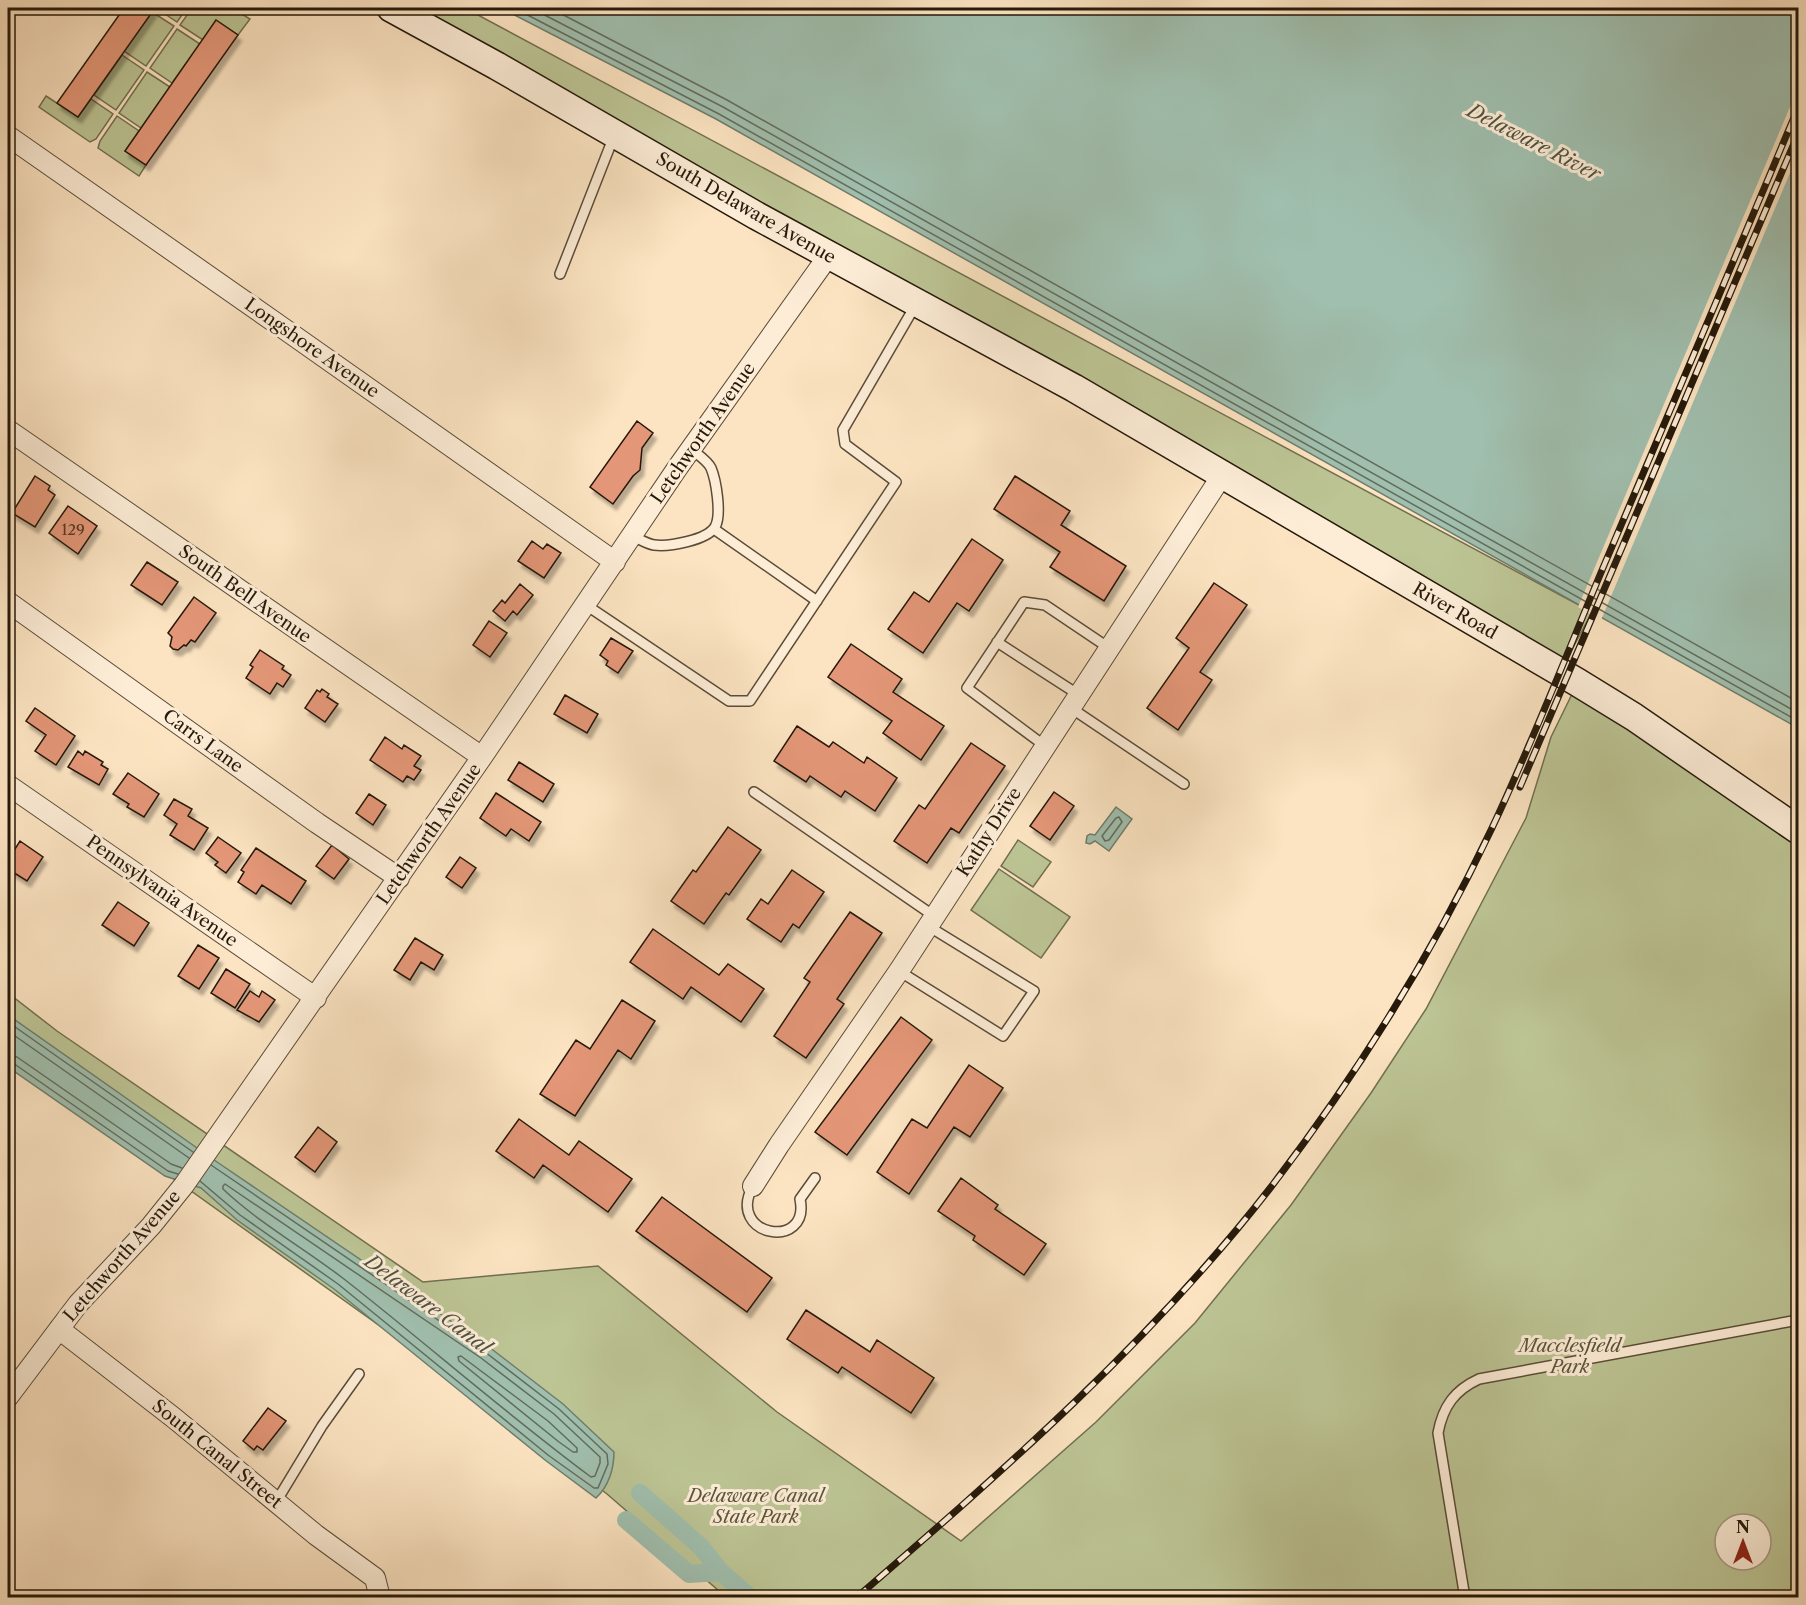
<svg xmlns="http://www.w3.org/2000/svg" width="1806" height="1605" font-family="'Libre Caslon Text',serif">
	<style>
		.green { fill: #bdc595; stroke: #716f50; stroke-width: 1.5; fill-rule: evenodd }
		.water { fill: #a0bfae; stroke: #6f7d6c; stroke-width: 1.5 }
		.pier { fill: #fce4c2 }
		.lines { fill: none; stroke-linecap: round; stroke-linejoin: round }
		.shore { stroke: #626c5c; stroke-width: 1.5 }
		.canal { stroke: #a0bfae; stroke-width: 18 }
		.building { fill: #e49778; stroke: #25190a; stroke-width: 1.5; filter: url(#shadow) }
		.lane-casing { stroke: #5b4c38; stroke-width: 12 }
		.street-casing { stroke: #5b4c38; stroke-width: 22 }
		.secondary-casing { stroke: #25190a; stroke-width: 30 }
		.lane { stroke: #fdedd7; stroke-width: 9 }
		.street { stroke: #fdedd7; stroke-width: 20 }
		.secondary { stroke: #fdedd7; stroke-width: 27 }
		.rail-casing { stroke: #25190a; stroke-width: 7 }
		.rail { stroke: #fdedd7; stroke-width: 4.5; stroke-dasharray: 14; stroke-linecap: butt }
		.labels { text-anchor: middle; stroke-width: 6; stroke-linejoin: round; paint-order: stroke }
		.number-label { font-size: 15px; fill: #553826 }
		.street-label { font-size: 18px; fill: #25190a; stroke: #fdedd7 }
		.park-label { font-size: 18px; font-style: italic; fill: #5a553b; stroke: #fdedd7 }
		.water-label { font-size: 20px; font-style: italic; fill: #505343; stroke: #fdedd7 }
	</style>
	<defs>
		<filter id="shadow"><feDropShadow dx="3.5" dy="6" stdDeviation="1.5" flood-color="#0004"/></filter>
	</defs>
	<rect width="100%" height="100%" fill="#fce4c2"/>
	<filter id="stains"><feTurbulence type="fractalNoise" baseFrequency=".00333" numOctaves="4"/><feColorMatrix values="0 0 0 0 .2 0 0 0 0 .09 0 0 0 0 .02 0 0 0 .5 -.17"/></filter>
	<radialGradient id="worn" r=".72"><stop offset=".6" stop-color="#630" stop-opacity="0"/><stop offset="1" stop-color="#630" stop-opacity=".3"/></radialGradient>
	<path class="green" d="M156 8H187L177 22Z
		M192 8H232L250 19 238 35 216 20 203 40 180 25Z
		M391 8H465L1592 612 1560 672Z
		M152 12 174 26 146 66 124 51Z
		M177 29 200 44 172 83 150 68Z
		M122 55 144 70 116 110 94 95Z
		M147 72 170 87 141 128 119 113Z
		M46 96 78 117 91 99 113 114 96 139 90 142 39 107Z
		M117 116 139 131 125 151 146 165 139 176 98 148 100 141Z
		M1575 688 1798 837V1597H726L607 1494 440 1369 8 1060V993L57 1031 423 1282 598 1266 777 1412 961 1541 1096 1422 1195 1323 1291 1205 1371 1093 1426 1009 1526 818 1551 737ZM1725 1524H1761V1560H1725Z
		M1018 840 1051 862 1033 887 1001 866Z
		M999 869 1070 917 1041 958 971 910Z"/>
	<path class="water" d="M501 8H1798V728L716 119Z
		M1116 807 1132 819 1109 851 1095 841 1090 844 1086 843 1087 836 1090 834 1095 835Z
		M8 1015 217 1162 489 1347 563 1404 614 1452C614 1468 609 1486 596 1498L545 1460 334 1289 237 1220 201 1188 165 1176 8 1067Z"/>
	<path class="pier" d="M1798 88V154L1601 620 1578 607Z"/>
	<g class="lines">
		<path class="shore" d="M514 8 719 114 1798 721
			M531 8 723 107 1798 713
			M550 8 727 100 1798 702
			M1119 817 1122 822 1109 840 1105 841 1102 836 1116 818Z
			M8 1022 193 1152
			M8 1031 189 1158
			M8 1055 17 1057 171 1164 182 1168
			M8 1062 13 1063 168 1171 178 1174
			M200 1181 240 1215 338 1284 548 1455 594 1488H598L608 1464 607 1454 559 1409 485 1352 211 1165
			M225 1184 481 1358 554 1414 600 1457V1463L595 1476 591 1477C506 1414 427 1344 344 1279 304 1248 260 1224 223 1189V1186Z
			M461 1356 548 1421 577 1448V1452H573L559 1442 459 1361 458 1357Z"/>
		<path class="canal" d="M640 1493 701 1547 721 1572 751 1598
			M626 1520 689 1574 721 1572"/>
	</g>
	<path class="building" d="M124 8H155L78 117 57 103Z
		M216 20 238 35 146 165 125 151Z
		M637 421 653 433 642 448 640 470 633 476 613 504 590 487Z
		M35 476 50 486 48 490 55 495 35 527 12 513Z
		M1015 476 1070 511 1061 525 1126 566 1104 601 1050 567 1060 552 994 509Z
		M68 506 97 526 78 554 49 533Z
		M972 539 1003 560 969 611 957 603 923 653 888 629 914 592 929 602Z
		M532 541 543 549 547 544 561 553 544 578 518 561Z
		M147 562 178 582 162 605 131 585Z
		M1214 583 1247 605 1200 672 1212 680 1178 730 1147 708 1189 648 1176 638Z
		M520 584 533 595 517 615 513 611 505 621 493 611 502 600 505 603Z
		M194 597 216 613 195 642 191 640 186 646 184 645 178 650 173 649 170 646 172 637 168 633Z
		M489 621 507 633 490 657 473 645Z
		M611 638 633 651 618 673 606 665 608 661 600 655Z
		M851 644 902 679 893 692 944 726 921 760 883 733 892 721 828 677Z
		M260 650 284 666 282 669 291 675 283 687 277 683 270 694 246 678 253 667 250 665Z
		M322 689 329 694 327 697 338 704 325 722 305 708 317 690 320 692Z
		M565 695 598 714 587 733 554 714Z
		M35 708 75 736 56 765 35 751 46 735 26 721Z
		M797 726 829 747 833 742 864 763 867 757 897 778 875 811 845 791 841 797 810 776 806 782 774 761Z
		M385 737 402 749 404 745 421 756 414 766 421 770 414 780 407 776 403 782 370 760Z
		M971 743 1005 766 959 833 951 828 927 863 894 841 919 805 925 809Z
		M78 751 83 755 85 751 103 762 101 765 108 769 99 785 68 767Z
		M519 762 554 784 543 802 508 780Z
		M128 773 159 794 144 817 127 807 129 804 113 794Z
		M1054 792 1074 806 1050 840 1030 826Z
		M496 793 541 822 529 841 511 829 506 836 480 818Z
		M369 794 386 805 373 825 356 813Z
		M174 799 192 809 188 816 208 828 194 850 170 835 177 824 164 815Z
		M728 827 761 850 729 895 726 893 704 924 671 901 693 870 696 872Z
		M218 837 241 853 226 873 215 865 218 862 206 853Z
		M20 841 43 857 27 881 8 869V860Z
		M332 845 349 859 334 879 316 866Z
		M256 848 306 881 291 904 262 885 256 894 238 882 244 872 241 870Z
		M460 857 476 868 462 888 446 877Z
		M792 870 824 892 799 928 793 924 781 942 747 919 761 899 768 904Z
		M118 902 149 923 134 946 102 925Z
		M850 912 882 933 837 999 844 1004 806 1058 774 1036 810 982 804 978Z
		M653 929 719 975 728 964 764 989 741 1022 691 987 683 999 630 962Z
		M415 938 443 955 434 970 421 962 410 980 394 970Z
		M198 945 219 958 199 989 178 976Z
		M226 969 250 984 235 1008 211 993Z
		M250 991 259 997 262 991 275 1000 259 1022 237 1010Z
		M622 1000 655 1021 631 1059 618 1050 575 1116 540 1094 576 1040 590 1049Z
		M901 1017 932 1040 847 1155 815 1132Z
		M969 1065 1003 1088 970 1137 954 1127 909 1194 877 1172 912 1119 927 1128Z
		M519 1119 569 1155 579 1141 632 1179 608 1212 543 1165 534 1178 496 1151Z
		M318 1127 337 1142 315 1172 295 1157Z
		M961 1178 998 1205 995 1209 1046 1244 1024 1275 973 1240 975 1236 938 1211Z
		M662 1197 772 1278 747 1312 636 1231Z
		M806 1310 870 1352 877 1340 934 1378 911 1413 842 1367 838 1373 787 1339Z
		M268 1408 286 1421 263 1450 257 1446 254 1450 243 1441Z"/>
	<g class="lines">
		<defs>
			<path id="lane" d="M560 274 614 136
				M714 529 817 601
				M633 536C639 539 647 544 654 545 669 547 707 540 715 527 722 515 716 480 711 468 708 461 697 454 691 449
				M586 605 729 701H750L896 482 845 444 843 430 915 306
				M997 642 1079 695
				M1071 708 1184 784
				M1045 746 967 688 1024 602 1045 605 1109 648
				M754 792 934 916
				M899 971 1003 1036 1034 991 928 926
				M753 1186C725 1237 811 1251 800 1199L815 1178
				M276 1502 322 1426 359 1374
				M1465 1598 1438 1433C1443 1406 1455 1390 1479 1379L1798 1320"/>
			<path id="street" d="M8 136 273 321 615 562
				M8 430 482 757
				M8 602 317 823 399 878
				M8 785 316 998
				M753 1186 779 1145 899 971 1223 474
				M59 1329 174 1418 316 1535 375 1578 380 1598
				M8 1397 78 1304 151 1226 184 1185 482 757 678 467 829 255"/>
			<path id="secondary" d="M391 8 497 66 757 216 1074 388 1577 682 1634 717 1798 830"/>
		</defs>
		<use href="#lane" class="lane-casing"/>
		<use href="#street" class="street-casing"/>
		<use href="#secondary" class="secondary-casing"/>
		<use href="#lane" class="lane"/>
		<use href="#street" class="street"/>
		<use href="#secondary" class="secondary"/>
		<defs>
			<path id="rail" d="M1520 787 1798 134
				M856 1598C1004 1470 1151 1342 1271 1187 1356 1076 1432 955 1492 828 1533 741 1568 651 1605 563 1670 411 1734 260 1798 108"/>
		</defs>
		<use href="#rail" class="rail-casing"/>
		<use href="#rail" class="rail"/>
	</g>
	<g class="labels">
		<g class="number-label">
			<text x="73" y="535">129</text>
		</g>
		<g class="street-label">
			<text transform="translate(746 208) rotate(30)" y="6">South Delaware Avenue</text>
			<text transform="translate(312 348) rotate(35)" y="6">Longshore Avenue</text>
			<text transform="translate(703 433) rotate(-55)" y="6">Letchworth Avenue</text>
			<text transform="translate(245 594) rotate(35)" y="6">South Bell Avenue</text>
			<text transform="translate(1455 611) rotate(30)" y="6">River Road</text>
			<text transform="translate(203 741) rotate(36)" y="6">Carrs Lane</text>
			<text transform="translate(989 832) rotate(-57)" y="6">Kathy Drive</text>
			<text transform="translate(429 834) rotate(-55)" y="6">Letchworth Avenue</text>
			<text transform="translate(162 891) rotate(35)" y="6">Pennsylvania Avenue</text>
			<text transform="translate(122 1256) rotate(-49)" y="6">Letchworth Avenue</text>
			<text transform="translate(217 1454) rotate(39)" y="6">South Canal Street</text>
		</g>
		<g class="park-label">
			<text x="1570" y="1352">Macclesfield<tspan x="1570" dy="21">Park</tspan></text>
			<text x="756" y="1502">Delaware Canal<tspan x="756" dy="21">State Park</tspan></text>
		</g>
		<g class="water-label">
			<text transform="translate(1534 142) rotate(27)" y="7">Delaware River</text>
			<text transform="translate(428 1304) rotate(37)" y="7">Delaware Canal</text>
		</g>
	</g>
	<rect width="1806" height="1605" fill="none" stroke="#fce4c2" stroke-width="30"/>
	<rect x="9" y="9" width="1788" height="1587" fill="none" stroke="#25190a" stroke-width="3"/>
	<rect x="15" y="15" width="1776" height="1575" fill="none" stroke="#25190a" stroke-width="1.5"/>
	<g transform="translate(1743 1542)"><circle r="28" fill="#fdedd7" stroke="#a79885" stroke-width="1.5"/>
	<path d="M0-4.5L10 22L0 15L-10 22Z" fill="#8f2418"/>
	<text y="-9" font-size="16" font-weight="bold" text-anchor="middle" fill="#25190a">N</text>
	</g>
	<rect width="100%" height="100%" filter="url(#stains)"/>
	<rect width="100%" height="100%" fill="url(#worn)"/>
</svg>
